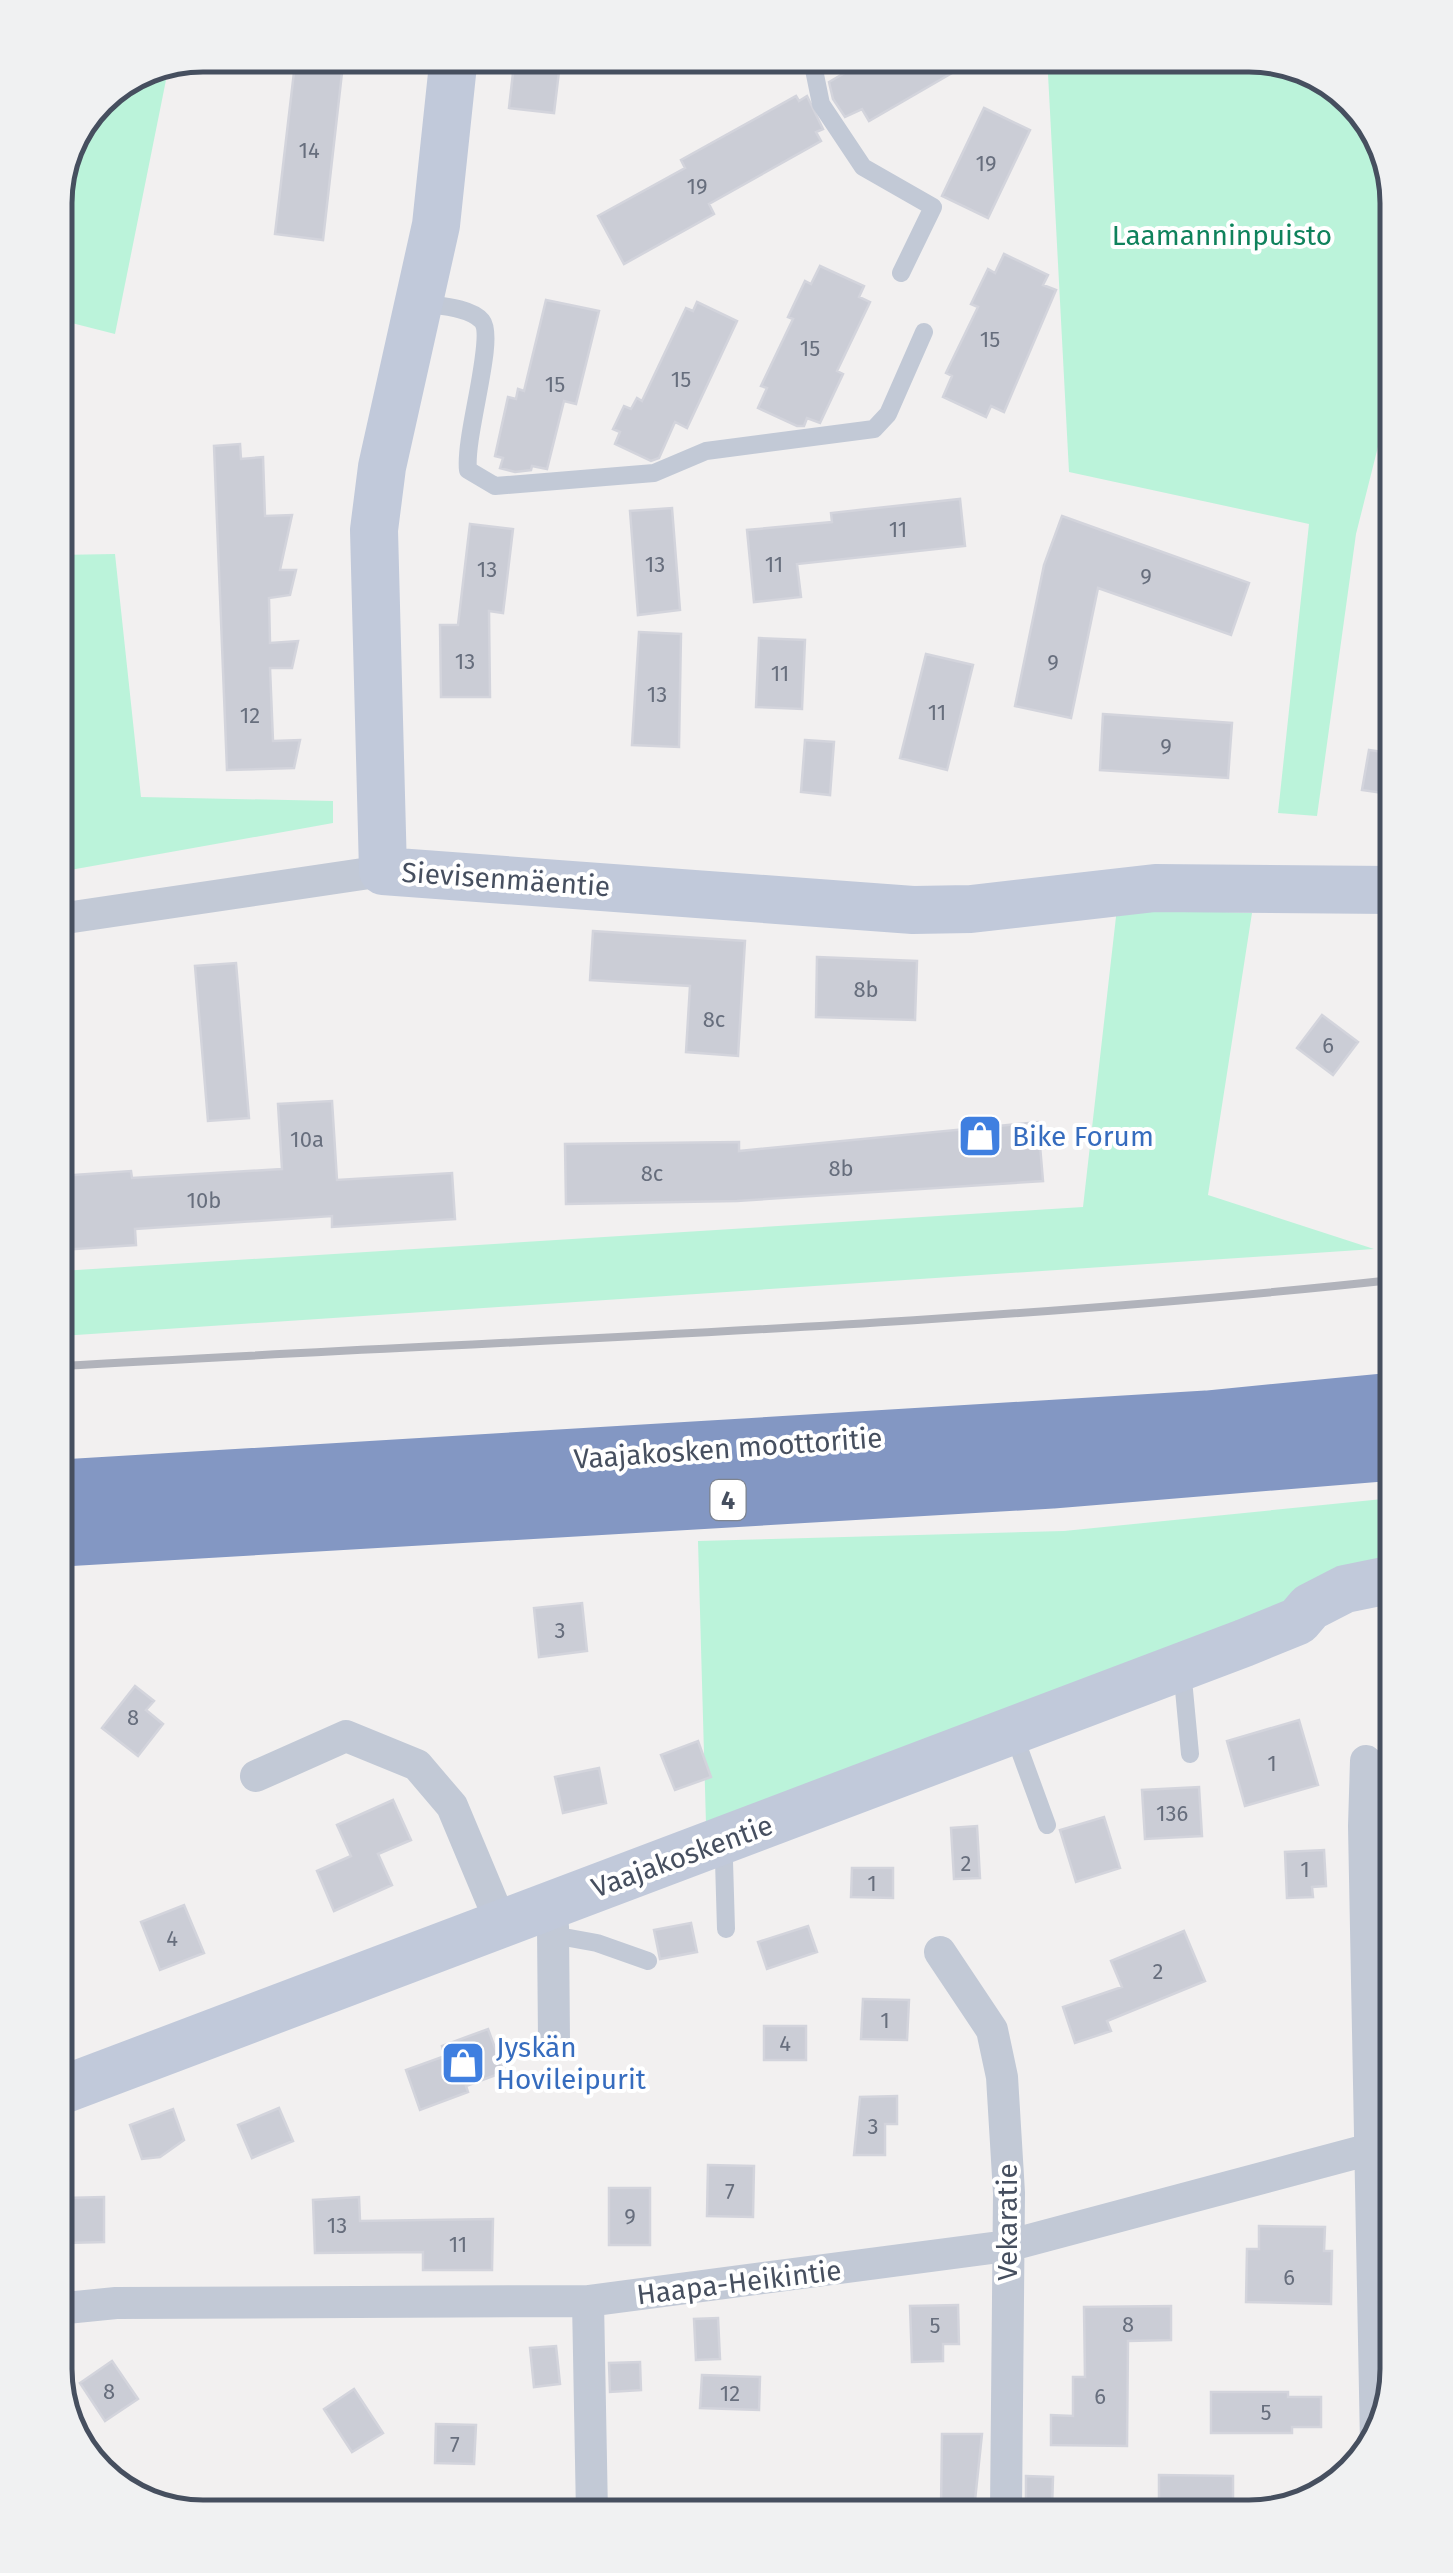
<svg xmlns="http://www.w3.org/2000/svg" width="1453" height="2573" font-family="'Fira Sans',sans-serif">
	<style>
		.green { fill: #bbf3da }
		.building { fill: #cbcdd6; stroke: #d3d4dc; stroke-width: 2.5 }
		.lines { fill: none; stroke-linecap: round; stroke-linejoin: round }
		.lane { stroke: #c2c9d6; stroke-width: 18 }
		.street { stroke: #c2c9d6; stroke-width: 32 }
		.secondary { stroke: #c1c9da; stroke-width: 48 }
		.highway { stroke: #8397c3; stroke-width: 55 }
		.rail { stroke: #b1b3bb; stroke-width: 8 }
		.labels { text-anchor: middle; stroke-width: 8; stroke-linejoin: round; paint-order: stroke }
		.number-label { font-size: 22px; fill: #676e7d }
		.shield { fill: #fff; stroke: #7e848f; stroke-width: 2.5 }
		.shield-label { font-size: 25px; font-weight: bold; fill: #464f5f }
		.park-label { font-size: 28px; fill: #0f825c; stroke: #fff }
		.street-label { font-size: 28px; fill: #464f5f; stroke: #fff }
		.shop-label { font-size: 28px; fill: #366cbe; stroke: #fff; text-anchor: start }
		.rim { fill: none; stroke: #464f5f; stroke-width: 5 }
	</style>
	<rect width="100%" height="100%" fill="#f2f0f0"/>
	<path class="green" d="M1047 55H1260L1333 80 1386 146 1388 407 1356 534 1317 816 1278 813 1309 524 1069 472Z
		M168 70 115 334 56 319 55 194 99 98Z
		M115 554 141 797 333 801V823L59 872 57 555Z
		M1117 908 1252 913 1208 1195 1374 1249 61 1336V1271L1083 1207Z
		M1393 1498 1394 1553 1315 1592 706 1824 698 1541 1064 1531Z"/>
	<path class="building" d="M296 55H344L323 240 275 234Z
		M515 55H561L554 113 509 108Z
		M861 55H983L869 121 862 109 845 117 833 99 829 82 846 72 842 66Z
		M796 96 799 101 807 96 823 129 816 132 821 141 709 204 714 214 624 264 598 216 685 168 681 160Z
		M984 108 1030 130 988 218 942 196Z
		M1004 254 1048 275 1043 285 1056 290 1004 412 991 406 986 417 943 397 952 376 946 373 978 307 971 304 988 269 995 273Z
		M820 266 864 286 859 297 870 302 837 371 843 374 820 423 807 418 804 426H797L758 408 767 388 761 386 793 319 788 317 805 281 811 284Z
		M546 300 599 311 576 404 564 401 547 469 532 466 531 470 515 472 500 468 503 458 495 456 508 397 516 399 518 389 524 391Z
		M697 302 737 321 687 428 675 422 659 458 651 461 615 444 620 432 613 429 624 406 631 409 637 398 642 401 686 308 693 311Z
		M240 444 241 459 263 457 265 516 292 515 280 570H296L290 595 269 598 270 643 298 641 292 668H270L273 741 300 740 294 768 227 770 214 446Z
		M960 499 965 546 797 564 801 597 754 602 747 530 832 522 831 513Z
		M672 508 680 610 638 615 630 511Z
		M1062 516 1249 583 1231 635 1098 588 1071 718 1015 706 1044 565Z
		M470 524 513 529 503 613 489 611 490 697H441L440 625H458Z
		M639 632 681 634 679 747 632 745Z
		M759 638 805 640 802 709 756 707Z
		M926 654 973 665 947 770 900 758Z
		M1103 714 1232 723 1228 778 1100 770Z
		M805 740 834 742 830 795 801 792Z
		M1369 750 1390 753V794L1362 790Z
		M593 931 745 941 738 1056 686 1052 690 986 590 980Z
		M817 957 917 961 915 1020 816 1017Z
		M236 963 249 1118 208 1121 195 966Z
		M1322 1015 1358 1042 1333 1075 1297 1048Z
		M332 1101 337 1180 452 1173 455 1219 332 1227V1216L135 1229 136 1245 61 1250 60 1176 131 1171 132 1178 282 1169 278 1104Z
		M1038 1122 1043 1181 737 1201 566 1204 565 1144 739 1142V1151Z
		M582 1603 587 1651 539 1657 534 1608Z
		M135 1686 154 1701 146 1710 163 1724 138 1756 102 1728Z
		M1299 1720 1318 1785 1245 1806 1227 1741Z
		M698 1741 711 1777 675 1790 661 1755Z
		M599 1768 606 1803 563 1813 555 1777Z
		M1199 1787 1202 1836 1145 1839 1142 1790Z
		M393 1800 411 1840 378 1854 392 1885 334 1911 317 1871 351 1856 337 1825Z
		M1104 1817 1120 1868 1076 1882 1060 1830Z
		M977 1826 980 1878 954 1879 951 1828Z
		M1324 1850 1326 1886 1312 1887 1313 1897 1287 1898 1285 1852Z
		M852 1868H893V1898L851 1897Z
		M184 1905 204 1953 160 1970 141 1922Z
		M691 1923 697 1952 660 1959 654 1930Z
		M808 1926 817 1952 767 1969 758 1942Z
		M1184 1931 1205 1981 1107 2021 1111 2031 1075 2043 1063 2007 1122 1987 1111 1961Z
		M863 1999 909 2000 907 2040 861 2039Z
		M764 2026H806V2060H764Z
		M488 2029 504 2072 466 2086 468 2092 420 2110 406 2070 445 2056 442 2046Z
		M897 2096V2124H885V2155H854L860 2097Z
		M279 2108 293 2141 252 2158 238 2125Z
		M173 2109 184 2140 160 2157 142 2159 130 2125Z
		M708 2165 754 2166 753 2217 707 2216Z
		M609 2188H650V2245H609Z
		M104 2197V2242L66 2243 65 2198Z
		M359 2197 360 2221 493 2219 492 2270H423V2252L315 2253 313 2200Z
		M1259 2226 1325 2227 1324 2251H1332L1331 2304 1246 2302 1247 2249H1259Z
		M958 2305 959 2344H943V2361L912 2362 910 2306Z
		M1171 2306V2340L1128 2341 1127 2446 1051 2445V2415L1073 2416V2377H1085L1084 2307Z
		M718 2318 720 2359 696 2360 694 2319Z
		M556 2346 560 2384 534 2387 530 2348Z
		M112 2361 138 2399 105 2421 80 2383Z
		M640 2362 641 2390 610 2392 609 2363Z
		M702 2375 760 2377 759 2410 700 2408Z
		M354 2389 383 2433 352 2452 324 2409Z
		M1211 2392H1288V2397H1321V2427H1292V2433H1211Z
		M436 2424 476 2425 474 2464 435 2463Z
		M942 2434H982L974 2510H941Z
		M1159 2475 1233 2476V2502L1159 2501Z
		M1026 2476 1053 2477 1052 2509H1026Z"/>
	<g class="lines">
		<path class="lane" d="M811 55 821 104 863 167 933 207 901 273
			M421 303C438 306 470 307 482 321 496 338 464 436 468 470L495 486 654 473 706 451 874 429 888 414 924 332
			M1175 1670 1184 1690 1190 1754
			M1013 1732 1047 1825
			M717 1846 724 1861 726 1929
			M553 1935 597 1943 648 1961"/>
		<path class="street" d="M59 919 383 871
			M1366 1761 1364 1826 1376 2443
			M256 1776 346 1736 417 1765 452 1806 501 1923
			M545 1907 553 1927 554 2041
			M940 1952 992 2030 1002 2077 1009 2193 1006 2510
			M588 2301 592 2514
			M66 2308 116 2303 588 2301 1007 2246 1397 2142"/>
		<path class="secondary" d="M454 55 436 225 382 467 374 530 383 871 913 910 971 909 1155 888 1390 890
			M65 2089 1244 1643 1298 1621 1310 1607 1345 1589 1394 1579"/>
		<path class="highway" d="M62 1487 1207 1418 1393 1400
			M62 1539 1052 1481 1393 1453"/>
		<path class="rail" d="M61 1366C505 1340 950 1328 1392 1280"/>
	</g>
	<defs>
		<symbol id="shop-square" viewBox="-11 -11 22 22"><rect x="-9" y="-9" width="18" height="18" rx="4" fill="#3f7fe0" stroke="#fff"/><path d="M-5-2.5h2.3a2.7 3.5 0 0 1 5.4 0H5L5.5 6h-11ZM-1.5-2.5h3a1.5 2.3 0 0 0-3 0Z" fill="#fff"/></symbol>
	</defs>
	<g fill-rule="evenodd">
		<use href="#shop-square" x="955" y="1111" width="50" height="50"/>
		<use href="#shop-square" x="438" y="2038" width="50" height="50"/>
	</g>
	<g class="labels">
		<g class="number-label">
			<text x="309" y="158">14</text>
			<text x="986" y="171">19</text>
			<text x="697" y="194">19</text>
			<text x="990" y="347">15</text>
			<text x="810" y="356">15</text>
			<text x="681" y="387">15</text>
			<text x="555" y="392">15</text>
			<text x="898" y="537">11</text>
			<text x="655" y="572">13</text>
			<text x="774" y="572">11</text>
			<text x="487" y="577">13</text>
			<text x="1146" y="584">9</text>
			<text x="465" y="669">13</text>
			<text x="1053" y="670">9</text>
			<text x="780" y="681">11</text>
			<text x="657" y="702">13</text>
			<text x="937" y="720">11</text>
			<text x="250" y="723">12</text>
			<text x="1166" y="754">9</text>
			<text x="866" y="997">8b</text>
			<text x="714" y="1027">8c</text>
			<text x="1328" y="1053">6</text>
			<text x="307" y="1147">10a</text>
			<text x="841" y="1176">8b</text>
			<text x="652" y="1181">8c</text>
			<text x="204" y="1208">10b</text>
			<text x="560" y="1638">3</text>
			<text x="133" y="1725">8</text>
			<text x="1272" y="1771">1</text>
			<text x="1172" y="1821">136</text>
			<text x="966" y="1871">2</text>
			<text x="1305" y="1877">1</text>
			<text x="872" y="1891">1</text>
			<text x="172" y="1946">4</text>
			<text x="1158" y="1979">2</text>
			<text x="885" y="2028">1</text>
			<text x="785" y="2051">4</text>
			<text x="873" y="2134">3</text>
			<text x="730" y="2199">7</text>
			<text x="630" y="2224">9</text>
			<text x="337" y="2233">13</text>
			<text x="458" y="2252">11</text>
			<text x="1289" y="2285">6</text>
			<text x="1128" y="2332">8</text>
			<text x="935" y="2333">5</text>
			<text x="109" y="2399">8</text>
			<text x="730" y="2401">12</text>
			<text x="1100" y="2404">6</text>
			<text x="1266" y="2420">5</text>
			<text x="455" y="2452">7</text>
		</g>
		<rect class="shield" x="710.5" y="1480" width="35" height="40" rx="8"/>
		<g class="shield-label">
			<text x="728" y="1509">4</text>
		</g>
		<g class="park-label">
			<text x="1222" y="245">Laamanninpuisto</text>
		</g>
		<g class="street-label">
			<text transform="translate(506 879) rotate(4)" y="10">Sievisenmäentie</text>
			<text transform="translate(728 1448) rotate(-4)" y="10">Vaajakosken moottoritie</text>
			<text transform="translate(682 1856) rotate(-20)" y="10">Vaajakoskentie</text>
			<text transform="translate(1007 2222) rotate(-90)" y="10">Vekaratie</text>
			<text transform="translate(739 2282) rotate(-7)" y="10">Haapa-Heikintie</text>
		</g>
		<g class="shop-label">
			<text x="1012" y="1146">Bike Forum</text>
			<text x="496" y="2057">Jyskän<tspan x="496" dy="32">Hovileipurit</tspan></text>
		</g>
	</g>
	<path d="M0 0H1453V2573H0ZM203 72H1249A131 131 0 0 1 1380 203V2369A131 131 0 0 1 1249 2500H203A131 131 0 0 1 72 2369V203A131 131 0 0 1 203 72Z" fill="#f0f1f2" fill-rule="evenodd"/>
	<path class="rim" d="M203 72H1249A131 131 0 0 1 1380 203V2369A131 131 0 0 1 1249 2500H203A131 131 0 0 1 72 2369V203A131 131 0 0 1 203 72Z"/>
</svg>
